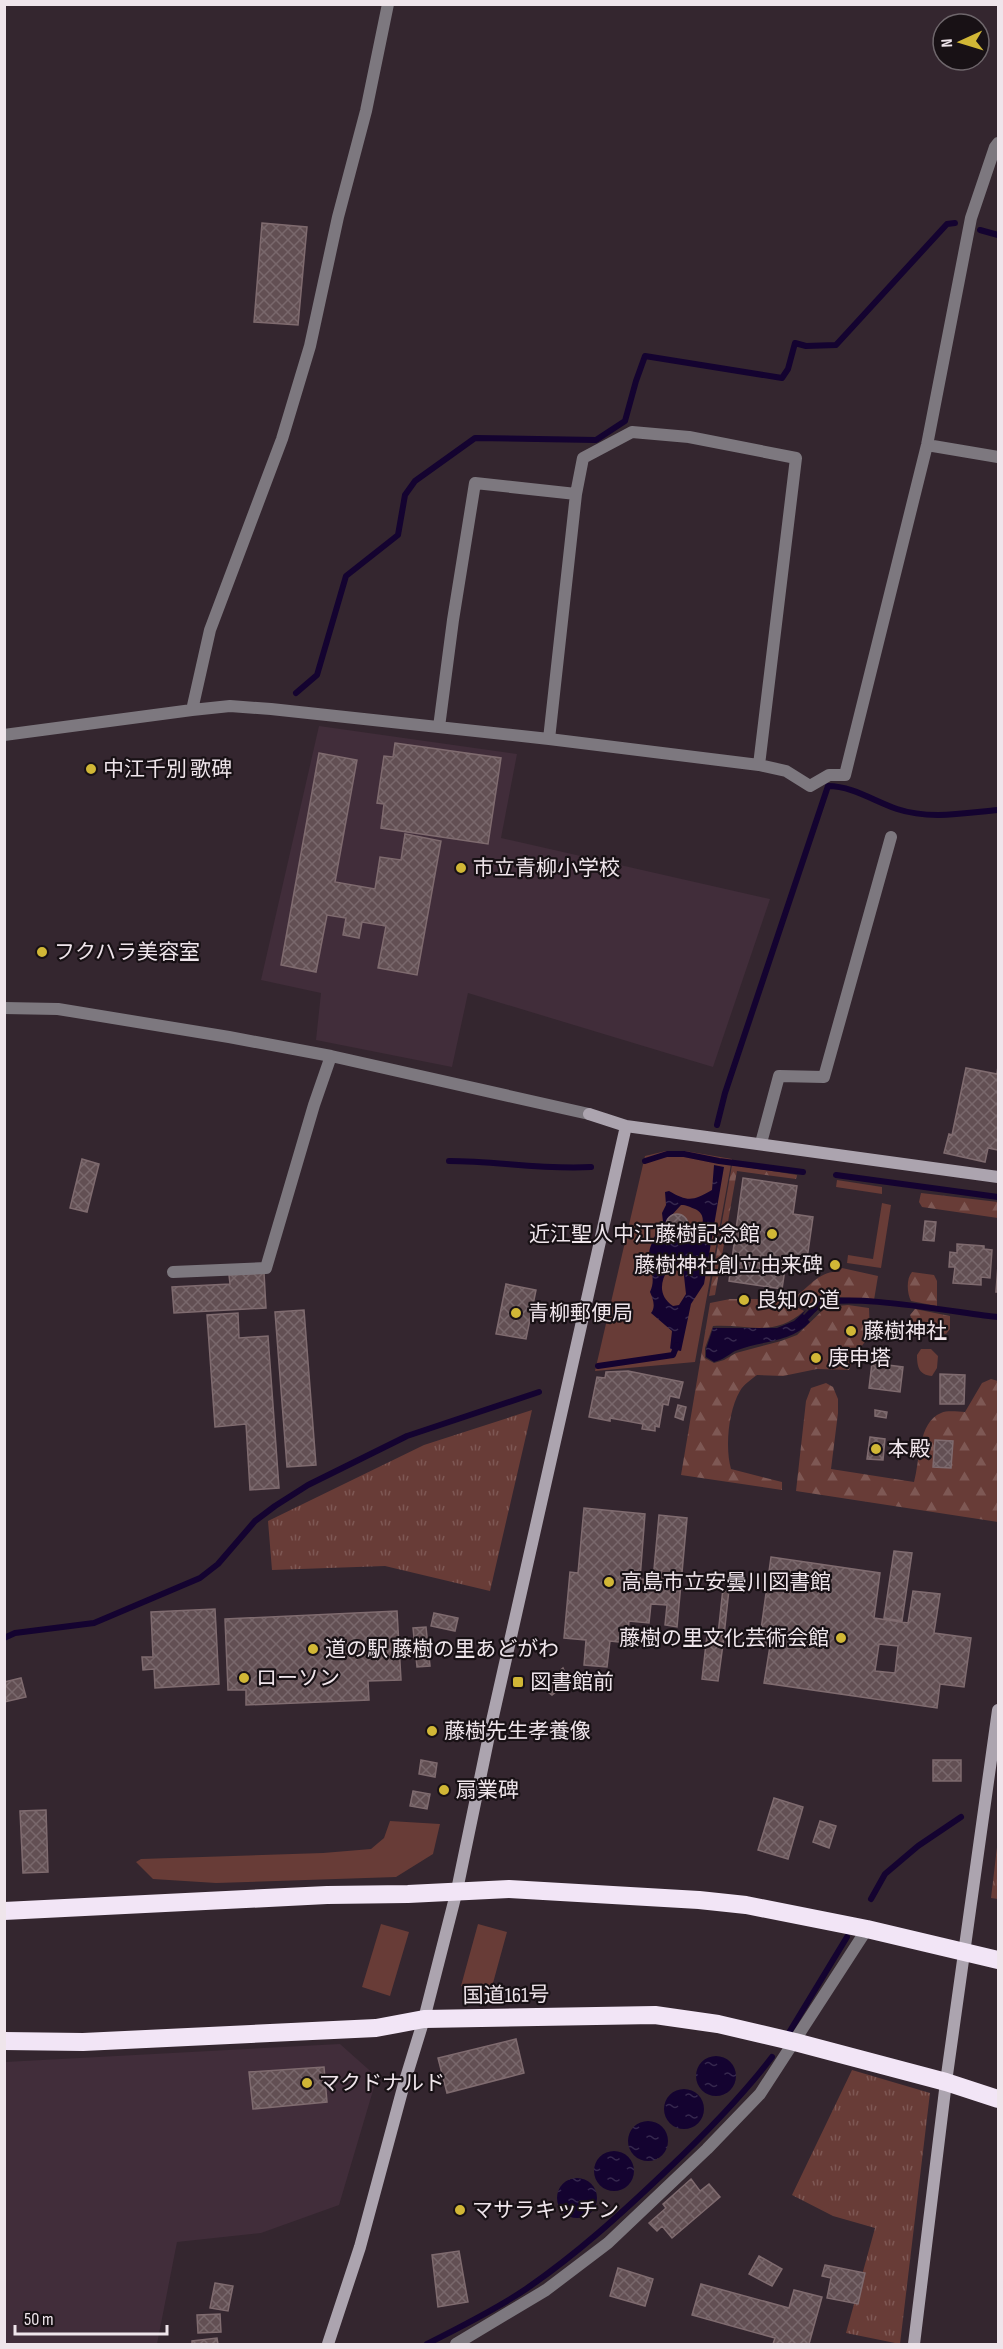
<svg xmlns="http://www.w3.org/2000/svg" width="1003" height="2349" font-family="'Sofia Sans Condensed','Noto Sans JP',sans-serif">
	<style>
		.built { fill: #412d3a }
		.grass { fill: url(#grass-tufts) }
		.forest { fill: url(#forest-firs) }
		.garden { fill: #683c37 }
		.water { fill: url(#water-ripples); fill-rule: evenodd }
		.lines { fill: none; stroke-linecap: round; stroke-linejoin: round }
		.stream { stroke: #140330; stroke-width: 6 }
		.building { fill: url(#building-cross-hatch); stroke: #7f6b6f; stroke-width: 1.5; fill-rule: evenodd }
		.street { stroke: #7d787f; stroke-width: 12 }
		.secondary { stroke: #aca4af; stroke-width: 12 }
		.highway { stroke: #f2e5f6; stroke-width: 18 }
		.poi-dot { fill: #d1b736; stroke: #181115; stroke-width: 2 }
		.labels { text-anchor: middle; stroke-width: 4.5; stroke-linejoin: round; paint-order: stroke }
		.poi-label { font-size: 21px; fill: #efe5eb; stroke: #181115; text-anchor: start }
		.street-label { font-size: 21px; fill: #efe5eb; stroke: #181115 }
	</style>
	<defs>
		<pattern id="grass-tufts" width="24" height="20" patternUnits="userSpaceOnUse" patternTransform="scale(1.5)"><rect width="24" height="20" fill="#683c37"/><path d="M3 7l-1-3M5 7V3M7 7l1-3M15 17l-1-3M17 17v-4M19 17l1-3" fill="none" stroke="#7e5854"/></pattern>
		<pattern id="forest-firs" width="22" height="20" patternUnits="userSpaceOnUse" patternTransform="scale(1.5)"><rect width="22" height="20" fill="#683c37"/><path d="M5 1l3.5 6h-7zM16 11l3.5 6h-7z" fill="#7e5854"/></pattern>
		<pattern id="water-ripples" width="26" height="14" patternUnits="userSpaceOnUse" patternTransform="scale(1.5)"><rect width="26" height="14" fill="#140330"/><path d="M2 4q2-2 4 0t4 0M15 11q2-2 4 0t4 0" fill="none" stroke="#36284e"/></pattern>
		<pattern id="building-cross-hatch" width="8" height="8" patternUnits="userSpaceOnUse" patternTransform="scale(1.5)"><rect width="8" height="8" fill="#624f53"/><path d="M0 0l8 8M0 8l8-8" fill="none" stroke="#79686c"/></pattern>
	</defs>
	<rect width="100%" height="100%" fill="#34262f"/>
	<path class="built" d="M319 726 517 754 501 838 770 899 713 1067 468 993 452 1067 316 1040 321 993 261 980Z
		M340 2044 377 2077 339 2205 261 2233 177 2242 157 2344H5V2062Z"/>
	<path class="grass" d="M532 1410 490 1591 385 1566 272 1570 268 1521 424 1445Z
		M998 1839V1899L991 1898Z
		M852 2070 930 2093 900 2344 846 2333 875 2228 833 2216 792 2195Z"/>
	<path class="forest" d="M732 1165 797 1175 796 1179 737 1171 715 1295 709 1296Z
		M921 1193 998 1202V1218L922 1207 919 1202Z
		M842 1268 878 1276 874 1300 828 1296 810 1308 792 1299C808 1289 819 1270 839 1272Z
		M912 1272 934 1275 937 1281V1306L911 1301C907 1293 906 1279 912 1272Z
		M730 1299H783L804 1311C774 1338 749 1324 713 1326L705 1348V1358L714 1363 724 1360 736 1353 781 1341 797 1335 826 1307 848 1305 869 1308 870 1335 855 1355 849 1370 817 1369 783 1376 757 1375C752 1379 743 1385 740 1391 728 1411 725 1448 731 1469L782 1482V1490L681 1475 710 1303Z
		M915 1309 950 1316V1329L946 1334C933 1332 915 1330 910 1315Z
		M991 1379 998 1381V1522L796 1491 806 1401 811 1388 826 1383 833 1387 838 1399V1413L831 1469 914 1482C920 1461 918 1422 941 1413 948 1410 958 1412 965 1412L982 1383Z"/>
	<path class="garden" d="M666 1151H685L732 1159 695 1362 595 1371 645 1156Z
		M837 1180 882 1187V1194L836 1187Z
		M882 1203 891 1205 881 1268 847 1263 848 1255 873 1259Z
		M921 1349H931L938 1356 937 1368 932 1376C919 1375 917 1367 917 1355Z
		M390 1821 440 1824 433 1854 396 1877 216 1883 153 1879 136 1862 141 1859 323 1853 371 1849 384 1838Z
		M381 1924 409 1932 390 1996 362 1987Z
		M478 1924 507 1932 490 1994 461 1986Z"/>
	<path class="water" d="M714 1165 724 1167 704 1284 691 1304 681 1351 670 1349 672 1331 651 1313C656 1307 653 1299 650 1292 657 1276 648 1269 649 1254 650 1242 657 1238 656 1225L663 1222 662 1213 666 1205 665 1192 669 1191C688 1202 693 1201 712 1190ZM681 1205C687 1205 689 1207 695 1209 710 1216 700 1232 693 1243L682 1242 675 1236 671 1216ZM672 1264 683 1267 686 1294 679 1305 673 1306C656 1295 661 1277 672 1264Z
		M806 1310 803 1314 810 1322C789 1344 761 1340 735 1351 728 1355 723 1360 714 1362L706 1357V1349L713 1328H777L794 1321Z
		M696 2076a20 20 0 1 1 40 0a20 20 0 1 1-40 0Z
		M664 2109a20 20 0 1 1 40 0a20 20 0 1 1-40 0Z
		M628 2141a20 20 0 1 1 40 0a20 20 0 1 1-40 0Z
		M594 2171a20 20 0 1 1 40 0a20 20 0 1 1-40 0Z
		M557 2198a20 20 0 1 1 40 0a20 20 0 1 1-40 0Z"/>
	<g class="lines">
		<path class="stream" d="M980 230 998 235
			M296 693 317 675 346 576 398 535 405 495 415 481 475 438 596 440 625 421 636 381 645 356 782 378 788 369 795 343 806 346 836 345 947 224 955 223
			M717 1125 725 1093 828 786C852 786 874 801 897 809 930 820 965 813 998 810
			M449 1161C496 1161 543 1170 591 1167
			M645 1161 667 1154H684L719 1161 803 1172
			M836 1175 998 1197
			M802 1321C808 1316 813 1309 819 1305 844 1291 964 1314 998 1317
			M598 1366 673 1355 677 1345
			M4 1638 15 1633 94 1623 200 1578 218 1564 255 1521 275 1506 308 1485 407 1436 539 1392
			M871 1899 885 1874 918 1846 961 1817
			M790 2031 847 1937
			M427 2344C460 2327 495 2310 526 2289 577 2254 622 2213 666 2171 704 2135 740 2099 772 2057"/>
	</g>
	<path class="building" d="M262 223 307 227 298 325 254 322Z
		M395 743 501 758 488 844 381 828 384 804 377 803 384 756 393 757Z
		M319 753 357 760 335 882 375 889 380 857 401 860 405 834 441 841 417 975 378 968 386 926 362 922 359 938 343 935 346 918 327 915 316 972 281 965Z
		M998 1066V1150L988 1148 985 1162 944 1153 949 1134 952 1135 966 1068 997 1074Z
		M82 1159 99 1164 87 1212 70 1208Z
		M743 1178 797 1186 793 1214 813 1217 806 1266 786 1263 782 1289 729 1281Z
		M666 1225a11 11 0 1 1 22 0a11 11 0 1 1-22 0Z
		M925 1221 936 1222 934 1241 923 1240Z
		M957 1244 984 1246V1249L992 1250 990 1278 981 1277V1285L953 1283 955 1267H949L950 1252 957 1253Z
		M998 1265V1292H996Z
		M264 1273 266 1308 174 1313 172 1287 230 1284 229 1275Z
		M506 1284 536 1290 526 1339 496 1334Z
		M304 1310 316 1465 287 1467 275 1312Z
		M238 1313 239 1338 268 1336 279 1488 250 1490 246 1424 215 1427 207 1315Z
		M872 1363 903 1367 900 1392 869 1388Z
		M628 1371 683 1382 679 1398 670 1396 668 1405 663 1404 659 1427 655 1426V1431L642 1429 643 1424 610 1418V1421L589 1417 597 1377 605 1378 606 1372Z
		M940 1374 965 1375 964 1404H940Z
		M678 1405 686 1407 683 1420 675 1417Z
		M875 1410 887 1412 886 1418 875 1416Z
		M870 1437 885 1439 883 1460 867 1459Z
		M935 1440 953 1441 951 1468 933 1467Z
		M584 1508 645 1514 640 1579 653 1580 659 1515 687 1518 677 1627 665 1625 667 1605 651 1604 649 1623 629 1621 627 1643 610 1641 607 1667 584 1665 586 1640 564 1638 570 1572 578 1573Z
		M894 1551 912 1553 902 1621 884 1618Z
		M771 1557 880 1573 874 1618 908 1623 913 1591 940 1594 934 1633 971 1638 964 1687 940 1684 937 1708 764 1683 770 1646 759 1644ZM879 1644 898 1646 895 1673 875 1671Z
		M723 1588 729 1589 724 1636 718 1635Z
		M215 1609 219 1684 155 1688 154 1669 143 1670 142 1657H153L151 1612Z
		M397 1611 401 1680 368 1681 369 1700 246 1705V1690H228L225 1619Z
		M434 1613 458 1618 455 1631 431 1626Z
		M426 1627 430 1666 417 1667 413 1628Z
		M707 1635 724 1637 718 1681 702 1679Z
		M563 1668 569 1682 552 1695 541 1687Z
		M21 1678 26 1697 4 1702V1682Z
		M421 1760 437 1763 435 1777 419 1774Z
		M933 1760H961V1781H933Z
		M413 1791 430 1794 427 1809 410 1806Z
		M774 1798 803 1807 788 1859 758 1850Z
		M46 1810 48 1872 23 1873 20 1811Z
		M820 1821 836 1826 829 1848 813 1842Z
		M516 2039 524 2073 447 2093 438 2058Z
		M324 2067 327 2102 253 2109 249 2072Z
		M691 2179 700 2191 709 2184 720 2197 672 2238 662 2226 657 2231 649 2223 666 2208 663 2204Z
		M459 2251 468 2302 438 2307 432 2255Z
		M759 2256 782 2269 772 2286 749 2274Z
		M825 2265 865 2273 858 2304 827 2298 831 2278 822 2276Z
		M618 2268 653 2279 645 2306 610 2296Z
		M215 2283 233 2286 228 2311 210 2308Z
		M701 2284 789 2308 794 2290 822 2297 809 2344H773L775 2338 692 2315Z
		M220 2314 221 2332 198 2333 197 2315Z
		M217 2338 218 2344H192V2341Z"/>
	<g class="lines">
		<path class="street" d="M927 445 998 457
			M192 710 210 630 282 439 310 346 338 217 366 111 388 4
			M439 727 453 620 475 483 576 494
			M4 735 192 710 230 706 271 709 549 739 759 765 786 771 810 786 829 775H845L927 445 971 218 995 147 998 143
			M549 739 576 494 583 458 632 432 689 437 796 458 759 765
			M4 1008 58 1009 229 1037 331 1056 589 1114
			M761 1143 779 1076 824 1077 891 837
			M173 1272 266 1268 314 1105 331 1056
			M456 2344 546 2290 608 2243 707 2149 760 2094 867 1929"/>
		<path class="secondary" d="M589 1114 626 1126 998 1177
			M328 2344 360 2247 404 2084 424 2019 457 1890 492 1721 626 1126
			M914 2344 946 2082 998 1710"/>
		<path class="highway" d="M4 1911 327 1895 408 1894 509 1889 699 1900 746 1905 867 1929 998 1960
			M4 2041 83 2042 376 2028 424 2019 655 2015 718 2024 795 2042 946 2082 998 2099"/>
	</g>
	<g class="poi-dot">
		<circle cx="91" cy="769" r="6"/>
		<circle cx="461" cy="868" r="6"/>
		<circle cx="42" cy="952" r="6"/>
		<circle cx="772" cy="1234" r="6"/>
		<circle cx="835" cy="1265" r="6"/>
		<circle cx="744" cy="1300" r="6"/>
		<circle cx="516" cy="1313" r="6"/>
		<circle cx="851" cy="1331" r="6"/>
		<circle cx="816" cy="1358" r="6"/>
		<circle cx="876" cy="1449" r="6"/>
		<circle cx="609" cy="1582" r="6"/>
		<circle cx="841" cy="1638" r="6"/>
		<circle cx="313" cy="1649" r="6"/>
		<circle cx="244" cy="1678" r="6"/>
		<rect x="512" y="1676" width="12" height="12" rx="3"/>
		<circle cx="432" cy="1731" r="6"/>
		<circle cx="444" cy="1790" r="6"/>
		<circle cx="307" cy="2083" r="6"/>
		<circle cx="460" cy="2210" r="6"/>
	</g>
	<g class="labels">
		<g class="poi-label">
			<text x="103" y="776">中江千別 歌碑</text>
			<text x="473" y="875">市立青柳小学校</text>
			<text x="54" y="959">フクハラ美容室</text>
			<text x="760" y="1241" text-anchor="end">近江聖人中江藤樹記念館</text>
			<text x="823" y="1272" text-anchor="end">藤樹神社創立由来碑</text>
			<text x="756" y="1307">良知の道</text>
			<text x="528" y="1320">青柳郵便局</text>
			<text x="863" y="1338">藤樹神社</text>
			<text x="828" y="1365">庚申塔</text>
			<text x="888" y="1456">本殿</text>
			<text x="621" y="1589">高島市立安曇川図書館</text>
			<text x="829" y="1645" text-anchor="end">藤樹の里文化芸術会館</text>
			<text x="325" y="1656">道の駅 藤樹の里あどがわ</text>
			<text x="256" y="1685">ローソン</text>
			<text x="530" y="1689">図書館前</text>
			<text x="444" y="1738">藤樹先生孝養像</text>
			<text x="456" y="1797">扇業碑</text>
			<text x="319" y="2090">マクドナルド</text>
			<text x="472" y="2217">マサラキッチン</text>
		</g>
		<g class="street-label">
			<text transform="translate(506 1995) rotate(-1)" y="7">国道161号</text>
		</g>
	</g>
	<rect width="1003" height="2349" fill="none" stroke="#efe5eb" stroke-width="12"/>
	<g transform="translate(961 42) rotate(266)"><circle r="28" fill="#181115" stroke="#6e666b" stroke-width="1.5"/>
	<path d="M0-4.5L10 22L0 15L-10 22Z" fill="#d1b736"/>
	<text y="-9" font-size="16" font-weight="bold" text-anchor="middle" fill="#efe5eb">N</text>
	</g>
	<path d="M15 2325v9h152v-9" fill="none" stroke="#efe5eb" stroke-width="3"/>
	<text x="24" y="2325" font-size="18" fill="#efe5eb" stroke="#181115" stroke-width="4.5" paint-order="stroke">50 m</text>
</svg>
